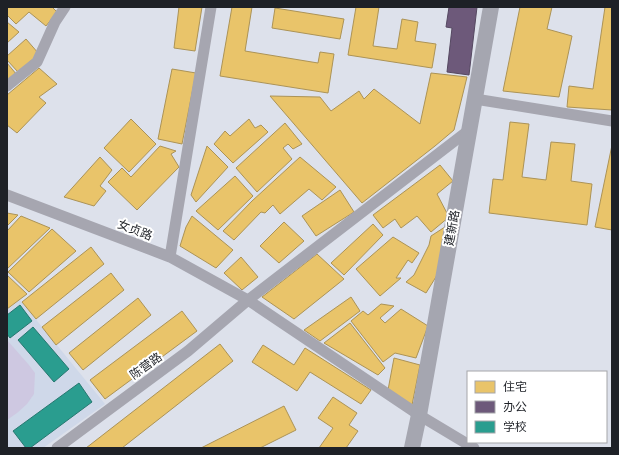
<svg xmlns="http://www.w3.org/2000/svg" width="619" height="455" font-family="'Asap Condensed','Noto Sans SC',sans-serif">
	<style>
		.built { fill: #cfd8e9 }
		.green { fill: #cec8e1 }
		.homes { fill: #e9c46a; stroke: #ac9356 }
		.offices { fill: #6d597a; stroke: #554861 }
		.schools { fill: #2a9d8f; stroke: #267870 }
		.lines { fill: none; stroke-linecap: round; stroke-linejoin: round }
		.street { stroke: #a6a6b0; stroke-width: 11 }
		.secondary { stroke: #a5a6b0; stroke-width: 16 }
		.labels { text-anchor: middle; stroke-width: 4; stroke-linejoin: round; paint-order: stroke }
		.street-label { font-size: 12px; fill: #1e2127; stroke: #fff }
	</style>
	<rect width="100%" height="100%" fill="#dde1eb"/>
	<path class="built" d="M20 300 105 404 43 448H7V310Z"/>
	<path class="green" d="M7 340 29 365 35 373 34 394 27 404 17 413 7 420Z"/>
	<path class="homes" d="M7 7H52L57 12 46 26 29 12 16 24 7 15Z
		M179 7H202L195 51 174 48Z
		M232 7H252L245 51 318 63 320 52 334 54 328 93 220 76Z
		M356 7H379L373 46 397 49 402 19 418 22 415 41 436 44 432 68 348 55Z
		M520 7H552L547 29 572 36 559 97 503 91Z
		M605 7H612V110L567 107 569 86 593 89Z
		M275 8 344 19 340 39 272 28Z
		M7 22 19 32 7 43Z
		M26 39 39 54 18 72 7 60V56Z
		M7 63 17 75 7 83Z
		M39 68 57 84 39 97 46 103 17 133 7 125V95Z
		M172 69 196 73 182 144 158 139Z
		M431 73 467 77 454 130 435 146 362 203 270 96 320 97 331 111 359 91 364 99 374 89 420 124Z
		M131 119 156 144 129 172 104 148Z
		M249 119 255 128 261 125 268 132 233 163 214 144 225 131 230 136Z
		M510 122 529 124 522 177 546 180 551 142 575 144 571 181 592 184 587 225 489 213 493 179 503 180Z
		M285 123 302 144 293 149 288 144 283 148 292 159 257 192 236 168Z
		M612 145V230L595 227Z
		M160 146 176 151 171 154 179 167 137 210 108 182 122 168 131 177Z
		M207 146 228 167 196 202 191 195Z
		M100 157 112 170 100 186 106 191 94 206 64 197Z
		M300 157 336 187 322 200 309 189 280 214 273 205 265 213 261 212 234 240 223 231 252 201Z
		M440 165 453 181 437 194 449 217 431 232 417 216 401 228 395 219 383 228 373 215Z
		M235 176 253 196 218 230 196 211Z
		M340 190 354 212 316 236 302 216Z
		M7 213 18 215 7 226Z
		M21 216 50 228 7 269V231Z
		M192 216 233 250 216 268 180 246 186 227Z
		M284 222 304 241 279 263 260 246Z
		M373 224 383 235 344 275 331 263Z
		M448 225 439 272 426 293 406 282 414 275 429 245 431 236Z
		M52 229 76 251 29 292 8 272Z
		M393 237 419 253 412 263 408 260 396 278H401L380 296 356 269Z
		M91 247 104 264 36 319 22 302Z
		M317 254 344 279 294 319 262 297Z
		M241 257 258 277 242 290 224 273Z
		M111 273 124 290 56 345 42 327Z
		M7 275 27 294 7 309Z
		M351 297 360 311 320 341 304 330Z
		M138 298 151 315 83 370 69 353Z
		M381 304 394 306 380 318 385 323 401 309 428 326 416 358 395 353 383 362 351 321 363 311 368 315Z
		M182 311 197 331 105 399 90 380Z
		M350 323 385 368 378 375 324 343Z
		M220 344 233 361 122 448H86Z
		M263 345 294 365 305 348 371 390 361 404 310 372 297 391 252 362Z
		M394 358 420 365 412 405 388 390Z
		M333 397 357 413 349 425 358 431 346 448H319L333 428 318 418Z
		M284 406 296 430 260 448H201Z"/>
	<path class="offices" d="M449 7H477L469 75 447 72 452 28 446 27Z"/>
	<path class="schools" d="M20 305 32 321 10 338 7 334V315Z
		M33 327 69 369 54 382 18 340Z
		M79 383 92 402 30 448H26L13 431Z"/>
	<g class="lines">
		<path class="street" d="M7 86 37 62 55 22 65 7
			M475 99 612 121
			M7 195 170 257 248 300 419 415 474 448
			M170 257 211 7
			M57 448 188 351 248 300 469 130"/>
		<path class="secondary" d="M412 448 419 415 491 7"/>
	</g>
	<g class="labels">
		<g class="street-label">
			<text transform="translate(452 228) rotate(-80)" y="4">建新路</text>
			<text transform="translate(135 230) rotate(21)" y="4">女贞路</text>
			<text transform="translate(146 366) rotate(-36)" y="4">陈营路</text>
		</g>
	</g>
	<rect width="619" height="455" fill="none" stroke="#1e2127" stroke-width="16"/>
	<rect x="467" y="371" width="140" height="72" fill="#ffffff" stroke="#a5a6a9"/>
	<rect x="475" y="381" width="20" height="12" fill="#e9c46a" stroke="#a5a6a9"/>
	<text x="503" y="391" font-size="12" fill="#1e2127">住宅</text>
	<rect x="475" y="401" width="20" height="12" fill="#6d597a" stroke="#a5a6a9"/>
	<text x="503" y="411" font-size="12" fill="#1e2127">办公</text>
	<rect x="475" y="421" width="20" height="12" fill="#2a9d8f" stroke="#a5a6a9"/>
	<text x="503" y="431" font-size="12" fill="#1e2127">学校</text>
</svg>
